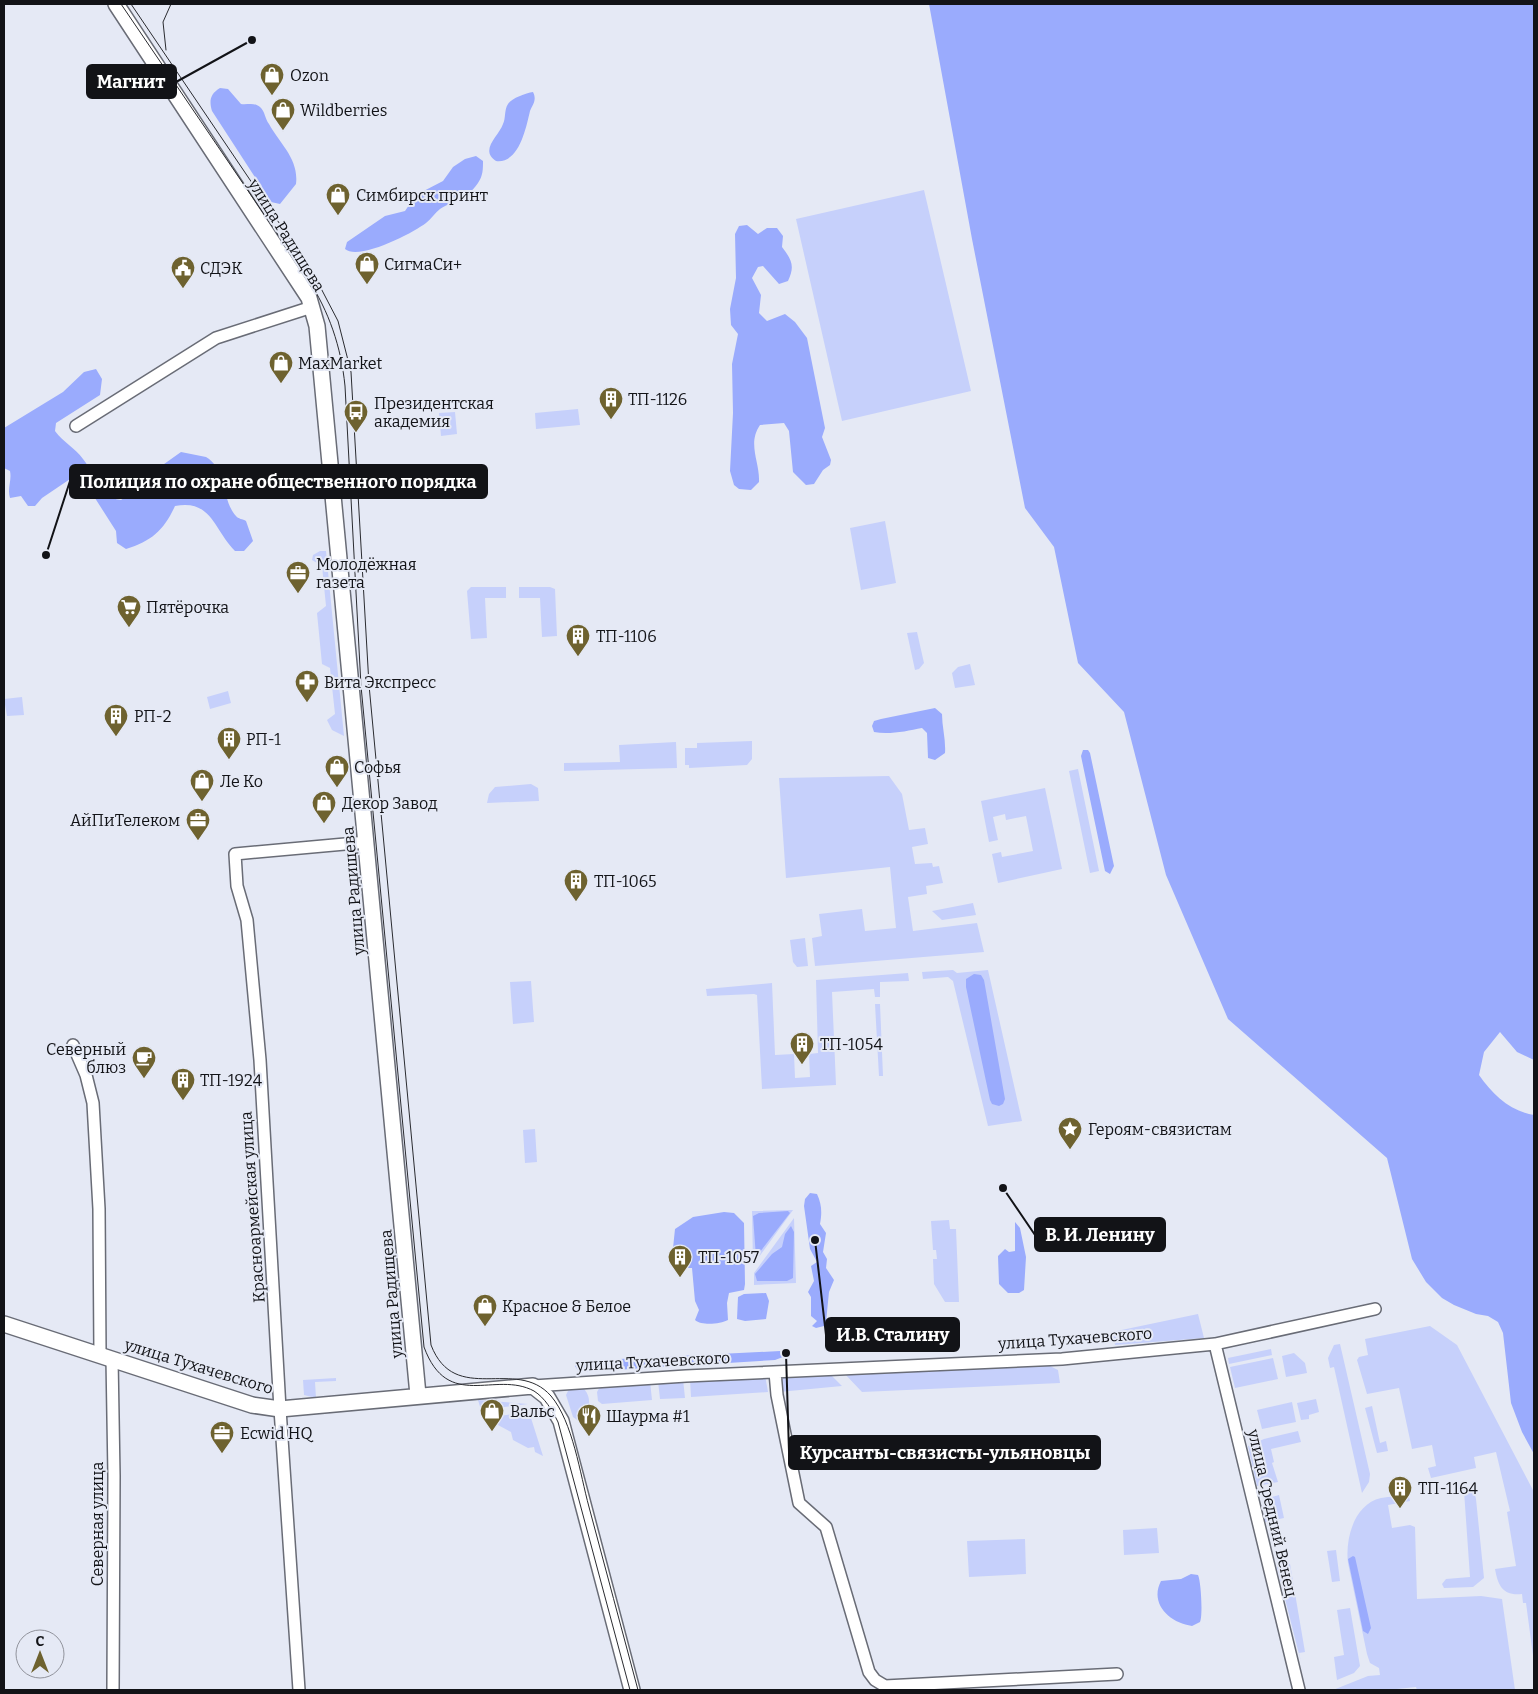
<svg xmlns="http://www.w3.org/2000/svg" width="1538" height="1694" font-family="Bitter,serif">
	<style>
		.green { fill: #c6d0fb }
		.forest { fill: #9aabfd }
		.lines { fill: none; stroke-linecap: round; stroke-linejoin: round }
		.minor-casing { stroke: #696c76; stroke-width: 14 }
		.tertiary-casing { stroke: #696c76; stroke-width: 18 }
		.minor { stroke: #fff; stroke-width: 11 }
		.tertiary { stroke: #fff; stroke-width: 15 }
		.tram { stroke: #2a2b30; stroke-width: 1 }
		.labels { text-anchor: middle; stroke-width: 4; stroke-linejoin: round; paint-order: stroke }
		.poi-label { font-size: 16px; fill: #121317; stroke: #e5e9f5; text-anchor: start }
		.street-label { font-size: 16px; fill: #121317; stroke: #e5e9f5 }
		.leader { fill: none; stroke: #121317; stroke-width: 2 }
		.callout-dot { fill: #121317; stroke: #e5e9f5; stroke-width: 2 }
		.callout { fill: #121317; stroke: #121317; stroke-width: 2 }
		.callout-label { font-size: 18px; text-anchor: middle; font-weight: bold; fill: #fff }
	</style>
	<rect width="100%" height="100%" fill="#e5e9f5"/>
	<path class="green" d="M924 190 971 391 842 421 796 219Z
		M578 409 580 425 536 429 535 413Z
		M455 412 457 434 441 436 439 413Z
		M885 521 896 583 861 590 850 528Z
		M320 551H326L344 736 332 730 327 720 335 714 330 668 322 664 317 613 326 606 322 566 312 560 313 555Z
		M471 587H506V598H485L487 638 471 639 467 591Z
		M519 587H550L555 589 557 636 542 637 540 598H519Z
		M917 632 924 663 919 669 915 670 907 633Z
		M970 664 975 685 955 688 952 673 958 667Z
		M228 691 231 703 210 709 207 697Z
		M22 697 24 715 7 716 4 699Z
		M752 741V759L747 765 689 768V765H685V748H697V743Z
		M676 742 677 768 564 771V763L620 762 619 745Z
		M1078 769 1099 871 1090 873 1069 771Z
		M889 776 902 794 909 830 925 828 928 844 912 847 915 864 932 863 933 867 939 866 943 883 926 886 927 894 908 897 913 931 977 923 984 952 815 966 812 938 822 936 819 914 862 909 865 931 896 928 890 867 786 878 779 778Z
		M531 784 538 788 539 801 487 803 489 794 495 787Z
		M1045 788 1062 869 998 883 992 854 1001 852 1002 857 1033 851 1026 816 1006 820 1005 814 993 817 998 840 989 842 981 801Z
		M973 903 976 915 942 920 932 911Z
		M805 938 808 966 797 967 793 962 790 940Z
		M953 970 957 973 988 970 1022 1121 988 1126 953 981 948 977 923 979 922 972Z
		M908 973 909 981 880 982V997H875L874 989 832 992 836 1085 762 1089 757 995 754 994 707 996 706 989 772 983 775 1055 794 1054 795 1078 810 1077 809 1054 818 1053 816 980Z
		M531 981 534 1022 513 1024 510 982Z
		M875 1004H880L883 1076H879Z
		M535 1129 537 1162 525 1163 523 1130Z
		M793 1210 753 1265 752 1211Z
		M794 1218 796 1283 754 1285V1273Z
		M949 1220 950 1229H956L959 1302H945L934 1284 933 1259H937L936 1250H933L931 1221Z
		M1198 1314 1204 1338 1115 1345 1112 1332Z
		M1430 1326 1457 1345 1534 1492V1663L1526 1603H1523L1522 1594C1503 1596 1498 1586 1495 1569L1516 1566 1507 1512 1510 1511 1496 1452 1474 1457 1476 1468 1431 1478 1428 1468 1436 1466 1432 1445 1412 1449 1399 1388 1367 1394 1357 1360 1359 1357 1368 1355 1365 1339Z
		M1340 1344 1370 1474 1369 1482 1362 1493 1334 1367 1330 1368 1328 1358 1334 1345Z
		M1271 1349 1272 1355 1229 1364 1228 1358Z
		M1294 1353 1305 1363 1307 1373 1286 1377 1282 1356Z
		M1273 1358 1278 1379 1235 1388 1230 1367Z
		M1044 1363 1058 1370 1060 1383 862 1392 843 1372Z
		M829 1373 842 1386 779 1392 783 1375Z
		M765 1375 768 1392 691 1397 690 1379Z
		M336 1378V1381L315 1382 316 1398 304 1395 303 1380Z
		M683 1379 685 1398 660 1399 658 1381Z
		M650 1381 652 1400 602 1404 598 1401 597 1392 601 1385Z
		M583 1388C593 1397 590 1414 580 1422L573 1417 566 1395 569 1389Z
		M1316 1399 1319 1412 1309 1415V1419L1301 1420 1297 1403Z
		M478 1400 528 1404 481 1410Z
		M1292 1402 1296 1422 1262 1429 1257 1410Z
		M1372 1406 1380 1443 1386 1441 1388 1451 1377 1453 1365 1408Z
		M522 1413 531 1418 543 1456 535 1452 534 1447 528 1448 513 1440 511 1432 485 1418Z
		M1298 1431 1301 1442 1271 1449 1274 1462 1272 1463 1278 1482 1257 1486 1248 1446 1264 1439Z
		M1468 1487 1474 1491 1476 1499 1484 1578 1473 1587 1444 1588 1442 1584 1446 1579 1470 1577 1464 1491Z
		M1279 1495 1284 1518 1265 1522 1263 1515 1271 1513 1268 1498Z
		M1409 1497 1410 1501 1388 1505 1392 1528 1410 1525 1415 1527 1417 1599 1481 1596 1502 1599 1515 1690H1417L1416 1687 1387 1690H1333L1368 1676 1380 1675 1379 1668 1370 1663 1367 1654 1348 1563C1345 1539 1354 1504 1381 1498 1390 1496 1400 1497 1409 1497Z
		M1157 1528 1159 1553 1124 1555 1123 1530Z
		M1025 1539 1026 1574 969 1577 967 1541Z
		M1336 1550 1340 1581 1332 1582 1327 1551Z
		M1290 1564 1305 1652 1299 1653 1301 1662 1277 1567Z
		M1350 1608 1360 1666 1354 1673 1337 1680 1334 1657 1344 1655 1337 1610Z"/>
	<path class="forest" d="M929 4H1534V1060L1517 1052 1500 1032 1484 1052 1479 1075C1493 1095 1510 1111 1534 1115V1454L1522 1432 1511 1403 1503 1333 1498 1322 1488 1316 1476 1314 1454 1305 1442 1298 1426 1282 1412 1259 1387 1158 1228 1019 1166 875 1124 712 1078 663 1054 547 1025 508 972 239Z
		M220 88 228 89 241 104C247 105 255 102 260 107 265 111 265 119 269 124 280 144 299 159 296 184L280 204 271 202 212 111C209 101 210 94 220 88Z
		M533 92C537 100 533 104 530 111 526 128 519 164 496 161 479 150 499 136 503 124 506 118 504 110 508 104 512 98 526 93 533 92Z
		M476 156 483 161C483 169 483 176 478 183 465 201 456 199 440 209 435 213 431 219 426 223 413 233 359 261 345 249L347 242 385 216 405 211 416 195 443 181 453 167 465 159Z
		M747 225 758 234 767 228H777L783 236 782 247C792 260 795 266 788 281L779 284 763 266 758 267 752 278 761 295 759 313 767 321 785 314 795 322 807 338 825 428 822 437 831 460 830 465 823 470 814 484 806 485 793 472 789 431 784 423 760 425C747 444 760 462 759 482L751 490 739 489 734 485 730 471 733 413 732 364 738 334 731 325 730 309 736 278 735 234 739 226Z
		M96 369 102 379 100 395 56 423 55 431C63 442 75 448 83 459 96 474 96 498 121 500L137 489 146 488 150 474 181 452 206 457C226 468 222 501 236 516 238 519 243 519 246 521L253 541 244 551H235C214 530 212 499 175 506 164 530 152 541 126 549L117 543 116 531 79 473 42 498 35 506H28L21 496 10 498C7 488 12 481 10 471L4 468V428L63 392 84 372Z
		M935 708 942 714C942 727 946 740 945 753L935 760 928 758 927 733 922 728C907 731 889 735 874 732L872 726 874 721 881 719Z
		M1083 750H1088L1090 753 1114 866 1110 874 1105 871 1081 756Z
		M974 974 981 975 984 980 1005 1099 1003 1104 999 1106 992 1104 990 1100 966 987V979Z
		M810 1193 817 1194C822 1205 822 1213 820 1224L826 1233 823 1252 827 1259 826 1268 834 1280 829 1292 826 1322 824 1326 816 1328 812 1326 817 1321 811 1316V1297L808 1292 814 1281 811 1266 817 1262 810 1249 804 1206 805 1199Z
		M788 1211 790 1213 756 1257 753 1216 759 1213Z
		M724 1212 734 1213 744 1223 745 1284 744 1290 729 1293 727 1303 728 1320C720 1324 702 1326 695 1320L699 1310 695 1301 692 1268H676L672 1258 675 1229 693 1217Z
		M1015 1222 1020 1228 1026 1257 1024 1290 1019 1293H1008L999 1284 998 1256 1005 1249 1009 1252 1015 1251Z
		M791 1226 794 1232 793 1278 787 1281H757L755 1274 772 1254 782 1247 785 1234Z
		M766 1293 769 1301 766 1319 745 1321 737 1319 738 1297 744 1294Z
		M780 1351 783 1357 775 1360 583 1372H579L575 1366 579 1361Z
		M1353 1556 1355 1557 1371 1628 1368 1634 1363 1631 1348 1559Z
		M1191 1574 1198 1575C1201 1581 1203 1616 1200 1622L1192 1626C1170 1623 1149 1604 1161 1581L1181 1579Z"/>
	<g class="lines">
		<defs>
			<path id="minor" d="M76 426 216 338 312 307
				M73 1045 86 1075 93 1103 99 1209 100 1354
				M1215 1344 1299 1690
				M112 1358 114 1476 113 1690
				M775 1372 777 1395 799 1503 826 1527 869 1672 875 1680 885 1686 1117 1674
				M533 1386 686 1376 1062 1359 1215 1344 1375 1309
				M299 1690 280 1409 260 1060 247 920 237 886 235 854 367 842"/>
			<path id="tertiary" d="M116 4 309 298 317 326 418 1395
				M4 1324 252 1405 280 1409 533 1386 547 1397 561 1421 632 1690"/>
		</defs>
		<use href="#minor" class="minor-casing"/>
		<use href="#tertiary" class="tertiary-casing"/>
		<use href="#minor" class="minor"/>
		<use href="#tertiary" class="tertiary"/>
		<path class="tram" d="M121 4 308 279C329 312 341 346 345 386L361 686 424 1347C448 1412 495 1370 534 1391 545 1398 552 1410 558 1422L630 1690
			M131 4 313 273 338 321 351 372 369 685 431 1345C455 1407 516 1356 551 1396 573 1422 580 1474 589 1507 605 1568 622 1629 638 1690
			M166 50 163 22 171 4"/>
	</g>
	<defs>
		<symbol id="shop-pin" viewBox="-11 -11 22 30"><path d="M0 17L-7.5 6A9.5 9.5 0 1 1 7.5 6Z" fill="#6e622f" stroke="#e5e9f5"/><path d="M-5-2.5h2.3a2.7 3.5 0 0 1 5.4 0H5L5.5 6h-11ZM-1.5-2.5h3a1.5 2.3 0 0 0-3 0Z" fill="#fff"/></symbol>
		<symbol id="civic-pin" viewBox="-11 -11 22 30"><path d="M0 17L-7.5 6A9.5 9.5 0 1 1 7.5 6Z" fill="#6e622f" stroke="#e5e9f5"/><path d="M-.6-6.5H3V-4.5H.6V-3L4-1V1h2V6H-6V1h2V-1L-.6-3ZM-1.2 2.5V6h2.4V2.5Z" fill="#fff"/></symbol>
		<symbol id="building-pin" viewBox="-11 -11 22 30"><path d="M0 17L-7.5 6A9.5 9.5 0 1 1 7.5 6Z" fill="#6e622f" stroke="#e5e9f5"/><path d="M-4-6H4V6H1V3H-1V6H-4ZM-2.5-4.3h1.7v1.8h-1.7ZM.8-4.3h1.7v1.8H.8ZM-2.5-1h1.7V.8h-1.7ZM.8-1h1.7V.8H.8Z" fill="#fff"/></symbol>
		<symbol id="bus-pin" viewBox="-11 -11 22 30"><path d="M0 17L-7.5 6A9.5 9.5 0 1 1 7.5 6Z" fill="#6e622f" stroke="#e5e9f5"/><path d="M-5-6H5V4H4V6H2V4H-2V6H-4V4H-5ZM-3.5-4V0h7V-4ZM-3.5 1.2v1.5H-2V1.2ZM2 1.2v1.5H3.5V1.2Z" fill="#fff"/></symbol>
		<symbol id="office-pin" viewBox="-11 -11 22 30"><path d="M0 17L-7.5 6A9.5 9.5 0 1 1 7.5 6Z" fill="#6e622f" stroke="#e5e9f5"/><path d="M-6-3h4V-5.5h4V-3h4V5H-6ZM-1-4.5V-3h2v-1.5ZM-6 0V1H6V0Z" fill="#fff"/></symbol>
		<symbol id="supermarket-pin" viewBox="-11 -11 22 30"><path d="M0 17L-7.5 6A9.5 9.5 0 1 1 7.5 6Z" fill="#6e622f" stroke="#e5e9f5"/><path d="M-6-5.5h2.5l.6 2H6L4.5 2H-2.5L-4.4-4H-6ZM-1.5 3.2a1.3 1.3 0 1 0 .1 0ZM3 3.2a1.3 1.3 0 1 0 .1 0Z" fill="#fff"/></symbol>
		<symbol id="pharmacy-pin" viewBox="-11 -11 22 30"><path d="M0 17L-7.5 6A9.5 9.5 0 1 1 7.5 6Z" fill="#6e622f" stroke="#e5e9f5"/><path d="M-2-6h4v4h4v4h-4v4h-4v-4h-4v-4h4Z" fill="#fff"/></symbol>
		<symbol id="cafe-pin" viewBox="-11 -11 22 30"><path d="M0 17L-7.5 6A9.5 9.5 0 1 1 7.5 6Z" fill="#6e622f" stroke="#e5e9f5"/><path d="M-5.5-4.5H6V0H3Q3 3.5 0 3.5H-2.5Q-5.5 3.5-5.5 0ZM3-3.2v2h1.7v-2ZM-6 4.5H4V6H-6Z" fill="#fff"/></symbol>
		<symbol id="sight-pin" viewBox="-11 -11 22 30"><path d="M0 17L-7.5 6A9.5 9.5 0 1 1 7.5 6Z" fill="#6e622f" stroke="#e5e9f5"/><path d="M0-6L1.8-2.2L6-1.7L2.9 1.2L3.7 5.4L0 3.3L-3.7 5.4L-2.9 1.2L-6-1.7L-1.8-2.2Z" fill="#fff"/></symbol>
		<symbol id="restaurant-pin" viewBox="-11 -11 22 30"><path d="M0 17L-7.5 6A9.5 9.5 0 1 1 7.5 6Z" fill="#6e622f" stroke="#e5e9f5"/><path d="M-5-6h1v4h1v-4h1v4h1v-4h1v5L-1.5 .5V6h-2V.5L-5-1ZM5-6V6H3V1.5H1.5Q1.5-4 5-6Z" fill="#fff"/></symbol>
	</defs>
	<g fill-rule="evenodd">
		<use href="#shop-pin" x="258" y="61" width="28" height="38"/>
		<use href="#shop-pin" x="269" y="96" width="28" height="38"/>
		<use href="#shop-pin" x="324" y="181" width="28" height="38"/>
		<use href="#shop-pin" x="353" y="250" width="28" height="38"/>
		<use href="#civic-pin" x="169" y="254" width="28" height="38"/>
		<use href="#shop-pin" x="267" y="349" width="28" height="38"/>
		<use href="#building-pin" x="597" y="385" width="28" height="38"/>
		<use href="#bus-pin" x="342" y="398" width="28" height="38"/>
		<use href="#office-pin" x="284" y="559" width="28" height="38"/>
		<use href="#supermarket-pin" x="115" y="593" width="28" height="38"/>
		<use href="#building-pin" x="564" y="622" width="28" height="38"/>
		<use href="#pharmacy-pin" x="293" y="668" width="28" height="38"/>
		<use href="#building-pin" x="102" y="702" width="28" height="38"/>
		<use href="#building-pin" x="215" y="725" width="28" height="38"/>
		<use href="#shop-pin" x="323" y="753" width="28" height="38"/>
		<use href="#shop-pin" x="188" y="767" width="28" height="38"/>
		<use href="#shop-pin" x="310" y="789" width="28" height="38"/>
		<use href="#office-pin" x="184" y="806" width="28" height="38"/>
		<use href="#building-pin" x="562" y="867" width="28" height="38"/>
		<use href="#building-pin" x="788" y="1030" width="28" height="38"/>
		<use href="#cafe-pin" x="130" y="1044" width="28" height="38"/>
		<use href="#building-pin" x="169" y="1066" width="28" height="38"/>
		<use href="#sight-pin" x="1056" y="1115" width="28" height="38"/>
		<use href="#building-pin" x="666" y="1243" width="28" height="38"/>
		<use href="#shop-pin" x="471" y="1292" width="28" height="38"/>
		<use href="#shop-pin" x="478" y="1397" width="28" height="38"/>
		<use href="#restaurant-pin" x="575" y="1402" width="28" height="38"/>
		<use href="#office-pin" x="208" y="1419" width="28" height="38"/>
		<use href="#building-pin" x="1386" y="1474" width="28" height="38"/>
	</g>
	<g class="labels">
		<g class="poi-label">
			<text x="290" y="81">Ozon</text>
			<text x="300" y="116">Wildberries</text>
			<text x="356" y="201">Симбирск принт</text>
			<text x="384" y="270">СигмаСи+</text>
			<text x="200" y="274">СДЭК</text>
			<text x="298" y="369">MaxMarket</text>
			<text x="628" y="405">ТП-1126</text>
			<text x="374" y="409">Президентская<tspan x="374" dy="18">академия</tspan></text>
			<text x="316" y="570">Молодёжная<tspan x="316" dy="18">газета</tspan></text>
			<text x="146" y="613">Пятёрочка</text>
			<text x="596" y="642">ТП-1106</text>
			<text x="324" y="688">Вита Экспресс</text>
			<text x="134" y="722">РП-2</text>
			<text x="246" y="745">РП-1</text>
			<text x="354" y="773">Софья</text>
			<text x="220" y="787">Ле Ко</text>
			<text x="342" y="809">Декор Завод</text>
			<text x="180" y="826" text-anchor="end">АйПиТелеком</text>
			<text x="594" y="887">ТП-1065</text>
			<text x="820" y="1050">ТП-1054</text>
			<text x="126" y="1055" text-anchor="end">Северный<tspan x="126" dy="18">блюз</tspan></text>
			<text x="200" y="1086">ТП-1924</text>
			<text x="1088" y="1135">Героям-связистам</text>
			<text x="698" y="1263">ТП-1057</text>
			<text x="502" y="1312">Красное &amp; Белое</text>
			<text x="510" y="1417">Вальс</text>
			<text x="606" y="1422">Шаурма #1</text>
			<text x="240" y="1439">Ecwid HQ</text>
			<text x="1418" y="1494">ТП-1164</text>
		</g>
		<g class="street-label">
			<text transform="translate(287 235) rotate(58)" y="6">улица Радищева</text>
			<text transform="translate(353 891) rotate(-95)" y="6">улица Радищева</text>
			<text transform="translate(252 1207) rotate(-94)" y="6">Красноармейская улица</text>
			<text transform="translate(391 1294) rotate(-95)" y="6">улица Радищева</text>
			<text transform="translate(1075 1338) rotate(-4)" y="6">улица Тухачевского</text>
			<text transform="translate(653 1361) rotate(-3)" y="6">улица Тухачевского</text>
			<text transform="translate(199 1366) rotate(17)" y="6">улица Тухачевского</text>
			<text transform="translate(1273 1513) rotate(77)" y="6">улица Средний Венец</text>
			<text transform="translate(97 1524) rotate(-90)" y="6">Северная улица</text>
		</g>
	</g>
	<path class="leader" d="M252 40L176 82M46 555L70 481M1003 1188L1035 1235M815 1240L826 1335M786 1353L789 1452"/>
	<g class="callout-dot">
		<circle cx="252" cy="40" r="5"/>
		<circle cx="46" cy="555" r="5"/>
		<circle cx="1003" cy="1188" r="5"/>
		<circle cx="815" cy="1240" r="5"/>
		<circle cx="786" cy="1353" r="5"/>
	</g>
	<g class="callout">
		<rect x="87" y="65" width="89" height="33" rx="5"/>
		<rect x="70" y="465" width="417" height="33" rx="5"/>
		<rect x="1035" y="1218" width="130" height="33" rx="5"/>
		<rect x="826" y="1318" width="133" height="33" rx="5"/>
		<rect x="789" y="1436" width="311" height="33" rx="5"/>
	</g>
	<g class="callout-label">
		<text x="131" y="88">Магнит</text>
		<text x="278" y="488">Полиция по охране общественного порядка</text>
		<text x="1100" y="1241">В. И. Ленину</text>
		<text x="893" y="1341">И.В. Сталину</text>
		<text x="945" y="1459">Курсанты-связисты-ульяновцы</text>
	</g>
	<rect width="1538" height="1694" fill="none" stroke="#121317" stroke-width="10"/>
	<g transform="translate(40 1654)"><circle r="24" fill="#e5e9f5" stroke="#91939c"/>
	<path d="M0-4L9 19L0 12L-9 19Z" fill="#6e622f"/>
	<text y="-8" font-size="14" font-weight="bold" text-anchor="middle" fill="#121317">С</text>
	</g>
</svg>
